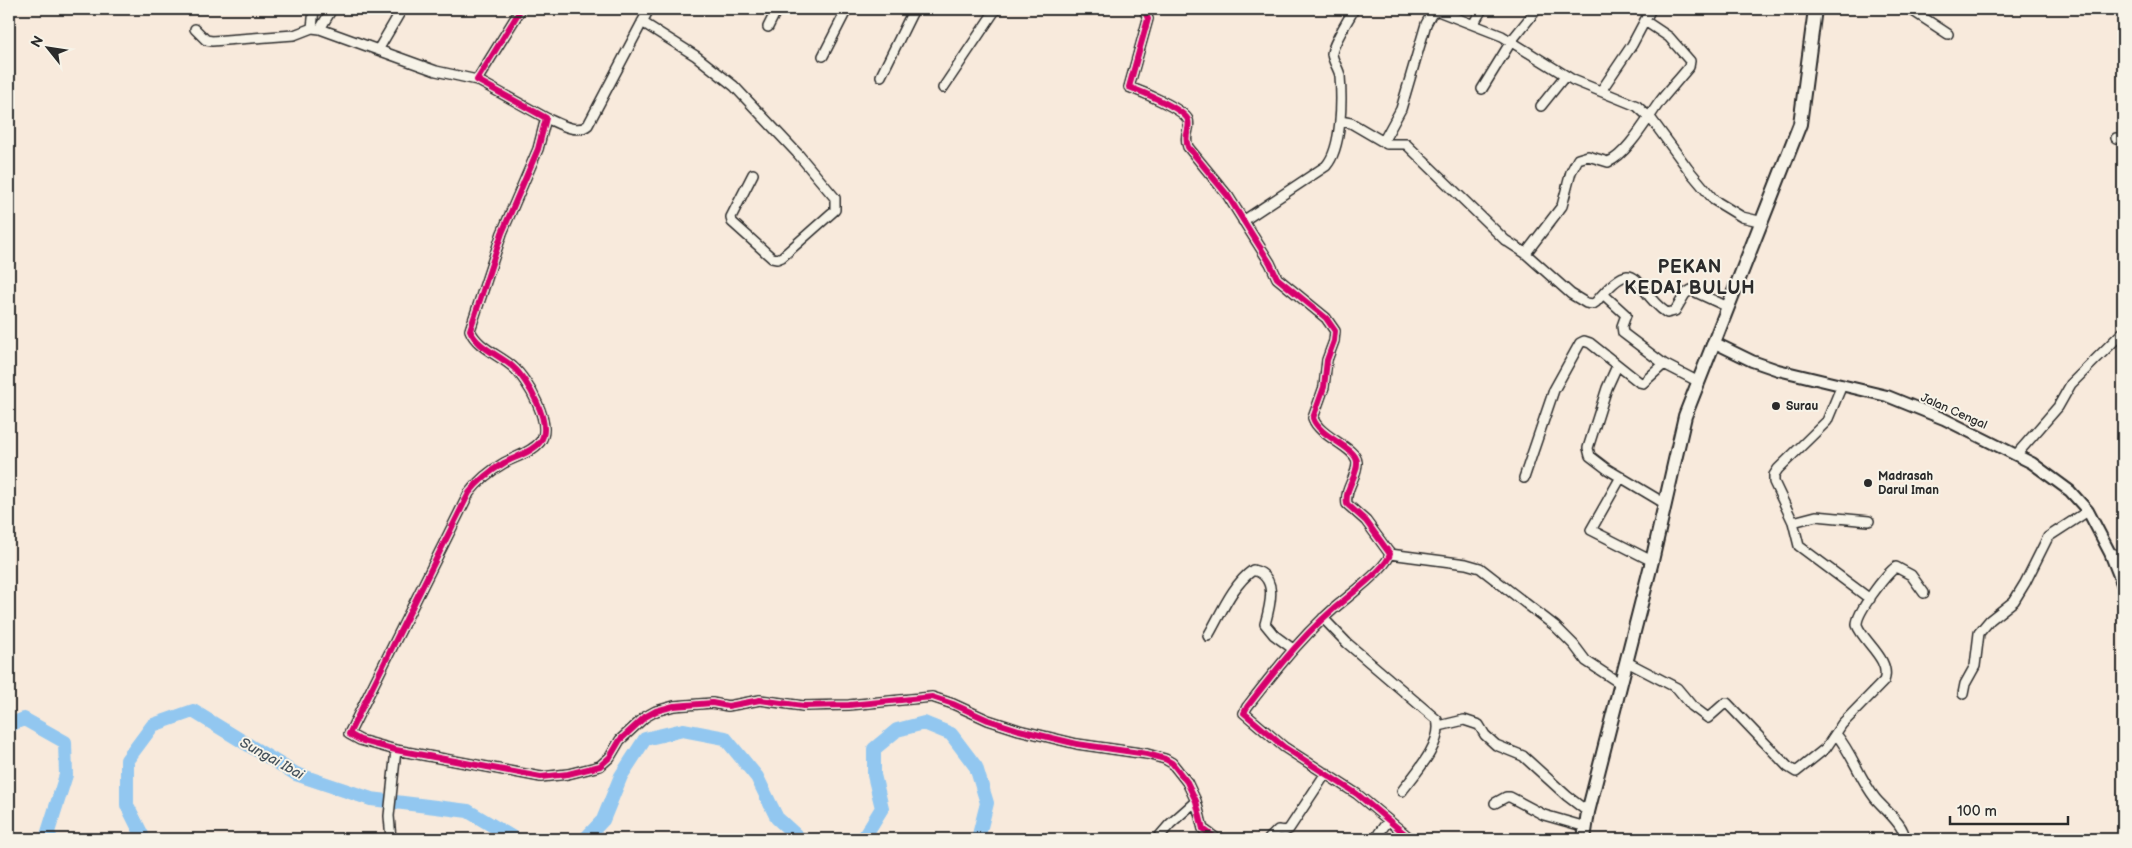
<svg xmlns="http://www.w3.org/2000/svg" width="2132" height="848" font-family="'Balsamiq Sans',sans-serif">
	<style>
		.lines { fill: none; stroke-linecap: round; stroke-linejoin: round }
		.river { stroke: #92c7f0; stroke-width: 14 }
		.minor-casing { stroke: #2b2b2b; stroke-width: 12 }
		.tertiary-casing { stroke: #2b2b2b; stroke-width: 14 }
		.secondary-casing { stroke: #2b2b2b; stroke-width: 16 }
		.minor { stroke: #f7f3e8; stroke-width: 9 }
		.tertiary { stroke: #f7f3e8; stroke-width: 10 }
		.secondary { stroke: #f7f3e8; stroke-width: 12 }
		.cycleway-casing { stroke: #f7f3e8; stroke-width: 9 }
		.cycleway { stroke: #d6006c; stroke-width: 6 }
		.poi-dot { fill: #2b2b2b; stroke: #f7f3e8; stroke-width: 2 }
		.labels { text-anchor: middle; stroke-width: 4; stroke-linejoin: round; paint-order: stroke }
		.poi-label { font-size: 12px; font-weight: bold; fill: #2b2b2b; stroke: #f7f3e8; text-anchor: start }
		.street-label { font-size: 12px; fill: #2b2b2b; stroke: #f7f3e8 }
		.water-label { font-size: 14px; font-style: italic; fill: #45525c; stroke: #f7f3e8 }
		.district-label { font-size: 18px; font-weight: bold; letter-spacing: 1px; fill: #2b2b2b; stroke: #f7f3e8 }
	</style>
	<rect width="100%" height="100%" fill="#f8eadc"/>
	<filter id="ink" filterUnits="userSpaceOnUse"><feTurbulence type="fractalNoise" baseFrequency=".02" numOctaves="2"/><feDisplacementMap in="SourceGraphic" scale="10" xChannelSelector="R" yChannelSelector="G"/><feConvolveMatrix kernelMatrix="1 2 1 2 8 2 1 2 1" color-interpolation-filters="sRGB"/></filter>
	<g filter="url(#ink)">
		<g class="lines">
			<path class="river" d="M9 725 24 719 65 742 66 775 48 832 51 839
				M144 839 127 805V760L153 725 193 711 296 774 371 799 468 811 515 839
				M585 839 603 820 621 776 645 739 683 730 725 738 757 777 777 818 800 839
				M860 839H863L882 808 874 775V749L897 730 924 723 951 734 976 767 987 803 978 839"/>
			<defs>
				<path id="minor" d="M521 9 477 80 546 118 538 149 502 233 470 330C477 348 500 355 513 367 527 379 554 425 540 442 532 452 515 457 504 463 490 471 478 481 469 493L349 734 360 740 396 750 541 777 568 774 600 766 610 757 620 740 645 717 656 711 674 706 712 703 728 706 760 700 803 706 849 705 932 697 953 704 988 720 1019 730 1077 744 1147 754 1165 759 1172 763 1187 782 1196 801 1203 829 1217 839
					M1144 9 1148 19 1129 87C1140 91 1184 109 1188 120 1191 130 1183 134 1188 147L1228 196 1270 263 1277 278 1326 318 1335 331 1334 341 1327 360 1324 387 1313 418C1319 437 1356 447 1357 462 1358 476 1344 489 1347 504L1366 521 1390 554C1388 565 1358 589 1348 597 1308 628 1278 667 1247 707L1244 713 1284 747 1357 794 1411 839
					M1910 9 1948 34
					M642 22 696 56 734 86 798 154 835 198V210L782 257 777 259 772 258 732 222 731 217 753 174
					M1474 23 1482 9
					M768 27 777 9
					M312 28 314 9
					M195 29 206 40 212 41 294 35 312 28 320 29 436 71 477 80
					M320 29 332 9
					M378 50 402 9
					M823 56 847 9
					M881 76 914 9
					M943 88 996 9
					M1482 89 1512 40 1537 9
					M1601 91 1632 45 1651 9
					M1541 106 1565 76
					M546 118C558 123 577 135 588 125L649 9
					M1340 121 1351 123 1387 144H1406L1505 240 1525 253 1571 294 1586 303 1593 304 1596 302C1640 248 1633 291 1667 313L1675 311 1685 294 1691 290 1728 307
					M2116 138 2123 139
					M1383 142 1401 109 1426 24 1432 13 1438 11 1502 36 1573 80 1637 106 1652 120 1688 169 1714 200 1742 217 1763 222
					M1243 221 1326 166C1342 148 1342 100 1340 76 1339 69 1333 62 1332 54 1332 45 1349 19 1354 9
					M1526 253 1562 206 1571 172 1578 159 1588 156 1608 162C1627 155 1649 116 1661 100 1670 89 1680 78 1689 67L1690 61 1669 37 1645 21
					M1603 294 1626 315 1622 326 1623 333 1664 364 1697 381
					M1617 366 1607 388 1588 448 1590 456 1607 469 1664 503
					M1842 385 1827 421 1778 469 1774 475V482L1793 522 1799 546 1870 599
					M2016 455 2058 407 2071 384 2123 332
					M1621 477 1591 530 1652 561
					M1524 478 1554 390 1580 343 1584 341 1590 343 1639 382 1643 383 1664 364
					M1793 522 1816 516 1869 521
					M2110 553 2123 556
					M1390 554 1466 564 1480 568 1555 626 1574 645 1586 661 1621 684
					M1323 618 1347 643 1437 720C1444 742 1415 774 1402 791
					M1208 636C1221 614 1232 585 1253 570 1279 576 1270 606 1265 624L1274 635 1293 649
					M1627 662 1677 688 1692 706 1708 718 1725 703H1727L1788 767 1796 772 1826 748 1842 724 1884 681C1892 660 1863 642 1857 625 1856 613 1886 574 1896 567L1911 575 1924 593
					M1963 694 1965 684 1975 666 1979 633 1990 620 2014 601 2025 583 2048 537 2088 511
					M1439 726 1464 720 1479 725 1485 735 1496 745 1523 756 1567 796 1588 812
					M1836 734C1852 753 1860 779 1875 798 1883 808 1907 827 1904 839
					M1495 803 1506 797H1510L1544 815 1586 827
					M391 839 389 816 396 750
					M1157 839 1170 824 1196 801
					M1269 839 1278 830 1285 831 1289 829 1326 773
					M1378 839 1379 833 1388 821"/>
				<path id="tertiary" d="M1713 342 1752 361 1778 370 1887 396 1944 419 2032 463 2070 491 2088 511 2110 553 2123 586"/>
				<path id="secondary" d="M1584 839 1588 812 1652 561 1685 416 1800 124 1815 9"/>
			</defs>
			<use href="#minor" class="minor-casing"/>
			<use href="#tertiary" class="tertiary-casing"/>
			<use href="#secondary" class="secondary-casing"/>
			<use href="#minor" class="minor"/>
			<use href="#tertiary" class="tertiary"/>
			<use href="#secondary" class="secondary"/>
			<defs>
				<path id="cycleway" d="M521 9 477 80 546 118 538 149 502 233 470 330C477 348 500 355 513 367 527 379 554 425 540 442 532 452 515 457 504 463 490 471 478 481 469 493L349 734 360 740 396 750 541 777 568 774 600 766 610 757 620 740 645 717 656 711 674 706 712 703 728 706 760 700 803 706 849 705 932 697 953 704 988 720 1019 730 1077 744 1147 754 1165 759 1172 763 1187 782 1196 801 1203 829 1217 839
					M1144 9 1148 19 1129 87C1140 91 1184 109 1188 120 1191 130 1183 134 1188 147L1228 196 1270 263 1277 278 1326 318 1335 331 1334 341 1327 360 1324 387 1313 418C1319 437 1356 447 1357 462 1358 476 1344 489 1347 504L1366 521 1390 554C1388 565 1358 589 1348 597 1308 628 1278 667 1247 707L1244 713 1284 747 1357 794 1411 839"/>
			</defs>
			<use href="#cycleway" class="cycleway-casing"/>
			<use href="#cycleway" class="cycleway"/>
		</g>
	</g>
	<g class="poi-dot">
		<circle cx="1776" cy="406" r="5"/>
		<circle cx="1868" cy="483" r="5"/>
	</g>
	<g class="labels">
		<g class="poi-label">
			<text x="1786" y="410">Surau</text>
			<text x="1878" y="480">Madrasah<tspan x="1878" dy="14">Darul Iman</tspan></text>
		</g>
		<g class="street-label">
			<text transform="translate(1954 411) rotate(24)" y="4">Jalan Cengal</text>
		</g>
		<g class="water-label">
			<text transform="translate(272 758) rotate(29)" y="5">Sungai Ibai</text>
		</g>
		<g class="district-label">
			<text x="1690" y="273">PEKAN<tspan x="1690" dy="21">KEDAI BULUH</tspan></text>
		</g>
	</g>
	<rect width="2132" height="848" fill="none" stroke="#f7f3e8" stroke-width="30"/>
	<rect x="15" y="15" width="2102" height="818" fill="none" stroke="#2b2b2b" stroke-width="2" filter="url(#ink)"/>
	<g transform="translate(48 48) rotate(300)" stroke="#f7f3e8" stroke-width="4" paint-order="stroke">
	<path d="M0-4L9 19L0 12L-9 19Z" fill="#2b2b2b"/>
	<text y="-8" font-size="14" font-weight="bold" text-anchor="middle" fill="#2b2b2b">N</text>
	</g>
	<path d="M1950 816v8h118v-8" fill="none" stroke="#2b2b2b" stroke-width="2.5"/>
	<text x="1957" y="816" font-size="15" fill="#2b2b2b" stroke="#f7f3e8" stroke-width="4" paint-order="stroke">100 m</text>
</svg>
